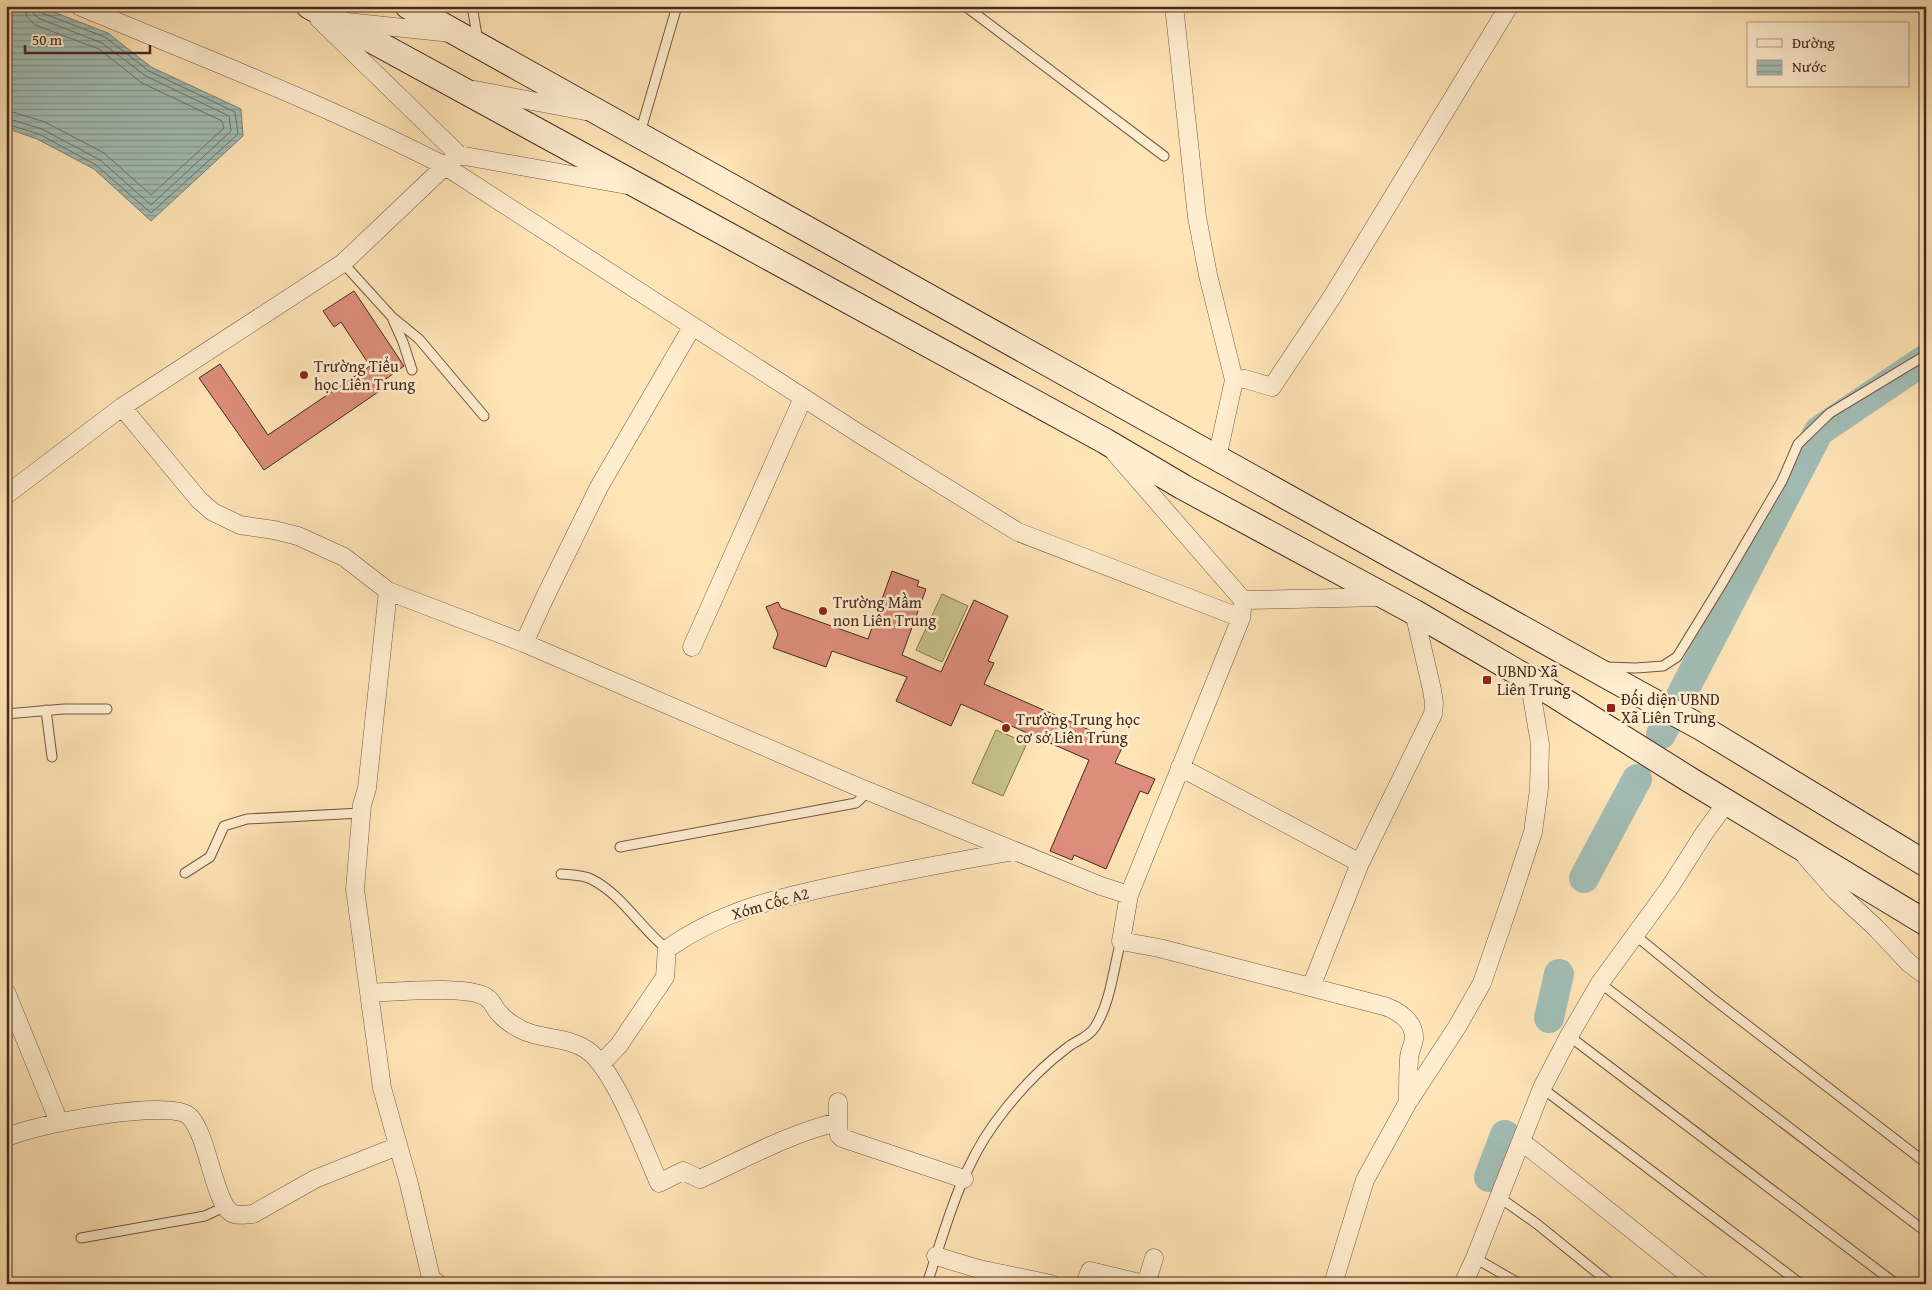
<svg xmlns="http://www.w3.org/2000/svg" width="1932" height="1290" viewBox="0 0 1932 1290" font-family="'Gentium Book Plus',serif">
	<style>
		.pitch { fill: #c6c289; stroke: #847654 }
		.water { fill: url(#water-rules); stroke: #7c8279 }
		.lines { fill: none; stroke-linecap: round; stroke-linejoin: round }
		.shore { stroke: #72736a; stroke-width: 1 }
		.river { stroke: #a2bdb5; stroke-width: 30 }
		.building { fill: #dd8d7c; stroke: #432920 }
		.lane-casing { stroke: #725845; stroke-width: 11 }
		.street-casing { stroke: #725845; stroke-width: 19 }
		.secondary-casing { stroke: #432920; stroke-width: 27 }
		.lane { stroke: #ffedcf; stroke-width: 9 }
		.street { stroke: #ffedcf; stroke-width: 18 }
		.secondary { stroke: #ffedcf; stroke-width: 25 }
		.poi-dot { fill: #8f2418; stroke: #ffedcf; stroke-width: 2 }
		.labels { text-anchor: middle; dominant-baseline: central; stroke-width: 5; stroke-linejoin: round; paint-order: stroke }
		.poi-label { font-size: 16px; fill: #432920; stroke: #ffedcf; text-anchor: start }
		.street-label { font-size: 16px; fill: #432920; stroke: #ffedcf }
	</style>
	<defs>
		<pattern id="water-rules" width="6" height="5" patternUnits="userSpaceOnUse" patternTransform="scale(1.25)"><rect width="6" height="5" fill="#a2bdb5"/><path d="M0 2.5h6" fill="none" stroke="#869a93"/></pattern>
	</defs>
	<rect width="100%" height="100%" fill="#ffe4b5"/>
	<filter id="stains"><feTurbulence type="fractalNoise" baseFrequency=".004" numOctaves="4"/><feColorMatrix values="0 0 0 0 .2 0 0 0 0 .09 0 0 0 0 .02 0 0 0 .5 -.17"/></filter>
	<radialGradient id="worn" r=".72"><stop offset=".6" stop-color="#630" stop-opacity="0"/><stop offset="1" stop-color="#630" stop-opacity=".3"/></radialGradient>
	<!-- pitch -->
	<path class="pitch" d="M942 594 968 606 942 662 916 650Z
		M996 730 1027 743 1003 796 972 783Z"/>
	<!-- water -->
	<path class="water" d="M6 6H38L108 33 151 67 241 109 243 136 151 221 94 169 37 139 6 128Z"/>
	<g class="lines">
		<!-- shore -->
		<path class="shore" d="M6 110 45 122 104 153 151 195 224 128 222 121 142 83 99 49 35 25 27 17 25 6
			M6 118 42 129 100 160 151 205 231 131 229 116 146 76 102 43 38 18 33 13 32 6
			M6 124 39 134 96 165 151 213 238 134 235 112 149 71 105 37 42 13 39 10 38 6"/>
		<!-- river -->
		<path class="river" d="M1661 734 1819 431 1926 359
			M1584 878 1637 779
			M1549 1018 1559 974
			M1489 1177 1505 1135"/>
	</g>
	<!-- building -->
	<path class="building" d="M354 291 404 366 383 381 387 386 264 470 199 378 220 364 268 435 370 366 341 322 334 327 323 311Z
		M892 571 919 581 917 586 926 589 902 655 941 672 974 600 1008 616 988 661 994 663 984 684 1101 735 1103 731 1125 741 1115 763 1155 779 1148 794 1140 791 1106 869 1074 855 1072 860 1050 851 1089 760 961 704 951 726 896 701 907 677 832 651 826 667 773 648 778 634 766 607 778 602 781 608 868 639Z"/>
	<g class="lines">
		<!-- lane casing -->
		<g class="lane-casing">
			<path id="lane" d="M472 6 478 41
				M965 6 1164 156
				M640 133 677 6
				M343 263 392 317 419 339 484 416
				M393 320 403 342 412 370
				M1607 667 1636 668 1663 666 1677 657 1720 587 1782 481 1798 444 1830 413 1926 355
				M46 710 52 757
				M6 714 64 709H107
				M620 847 856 803 868 792
				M185 873 210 857 224 826 247 819 361 813
				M561 874C570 875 583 875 591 879 623 895 640 928 667 949
				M1635 935 1712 998 1926 1163
				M1600 983 1926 1232
				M1569 1036 1896 1284
				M1542 1088 1801 1284
				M1499 1197 1537 1224 1611 1284
				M81 1238 205 1216 224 1207
				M1475 1258 1520 1284
				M927 1284C945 1229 960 1171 994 1124 1015 1095 1040 1068 1068 1047 1077 1040 1089 1037 1095 1027 1111 1002 1113 969 1121 941"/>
		</g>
		<!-- street casing -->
		<g class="street-casing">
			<path id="street" d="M1174 6 1197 217 1208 275 1234 380 1217 458
				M319 19 459 155 445 166 858 433 1018 532 1241 618
				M347 22 451 33
				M475 90 585 111
				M459 155 627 185
				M1234 380 1245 379 1272 387 1332 297 1509 6
				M122 407 199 500 213 512 240 525 274 530 298 536 344 557 388 591 524 643 858 787 1101 886 1129 895 1241 618 1243 600
				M1115 453 1243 600 1384 597
				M6 495 122 407 343 263 445 166C327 105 201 57 79 6
				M388 591 367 788 362 805 355 889 382 1088 409 1184 431 1278 438 1284
				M524 643 546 595 599 487 692 327
				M692 647 803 398
				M1180 767 1360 863
				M1806 857 1836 891 1876 928 1909 963 1926 976
				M1129 895 1121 941 1159 948 1384 1006C1399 1011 1415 1022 1414 1039 1413 1046 1409 1052 1409 1059 1408 1073 1408 1088 1408 1102
				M1311 987 1360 863 1433 714 1434 703 1432 690 1414 612
				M6 992 59 1122
				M369 993C395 992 466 985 486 997 494 1002 494 1009 500 1014 506 1021 514 1026 522 1030 542 1040 567 1036 587 1050 614 1068 645 1151 659 1183L683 1171 700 1179C744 1159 790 1133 838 1122L839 1135 842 1138 964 1179
				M601 1064 619 1045 665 977 667 949C727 907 787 896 857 881 909 870 962 860 1015 851
				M838 1122V1102
				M6 1138C30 1125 169 1098 189 1116 209 1135 214 1208 234 1214 240 1216 247 1214 253 1214L315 1179 398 1146
				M1521 1141 1700 1284
				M936 1256 979 1269 1051 1284
				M1085 1284 1090 1271 1144 1284
				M1146 1284 1154 1258
				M1333 1284 1365 1180 1408 1102 1457 1027 1482 983 1513 893 1533 832 1539 789 1540 744 1529 679
				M1463 1284 1475 1258 1542 1088 1569 1036 1600 983 1670 887 1705 832 1727 802"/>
		</g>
		<!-- secondary casing -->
		<g class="secondary-casing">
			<path id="secondary" d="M309 6 1105 441 1183 487 1414 612 1529 679 1690 780 1926 923
				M408 6 1636 692 1702 728 1926 864"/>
		</g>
		<!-- lane -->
		<use href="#lane" class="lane"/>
		<!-- street -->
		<use href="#street" class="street"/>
		<!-- secondary -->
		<use href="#secondary" class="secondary"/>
	</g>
	<!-- markers -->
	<g class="poi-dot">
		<circle cx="304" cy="375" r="5"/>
		<circle cx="823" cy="611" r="5"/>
		<rect x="1482" y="675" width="10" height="10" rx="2.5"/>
		<rect x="1606" y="703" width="10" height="10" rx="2.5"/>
		<circle cx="1006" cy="728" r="5"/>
	</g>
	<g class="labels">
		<!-- poi labels -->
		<g class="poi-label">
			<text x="314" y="366">Trường Tiểu<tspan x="314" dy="18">học Liên Trung</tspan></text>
			<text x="833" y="602">Trường Mầm<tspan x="833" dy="18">non Liên Trung</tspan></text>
			<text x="1497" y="671">UBND Xã<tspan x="1497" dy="18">Liên Trung</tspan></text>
			<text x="1621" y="699">Đối diện UBND<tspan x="1621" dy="18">Xã Liên Trung</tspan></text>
			<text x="1016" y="719">Trường Trung học<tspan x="1016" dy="18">cơ sở Liên Trung</tspan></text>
		</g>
		<!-- street labels -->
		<g class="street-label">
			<text transform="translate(770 903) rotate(-16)">Xóm Cốc A2</text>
		</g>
	</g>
	<!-- margin -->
	<rect width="1932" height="1290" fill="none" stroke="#ffe4b5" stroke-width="25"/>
	<rect x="8" y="8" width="1917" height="1275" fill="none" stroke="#432920" stroke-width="2.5"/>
	<rect x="12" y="12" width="1907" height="1265" fill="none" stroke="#432920"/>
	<!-- legend -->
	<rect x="1747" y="22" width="162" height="65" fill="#ffedcf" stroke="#b49f89"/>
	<rect x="1757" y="39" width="25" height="8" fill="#ffedcf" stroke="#b49f89"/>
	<text x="1792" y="48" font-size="15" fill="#432920">Đường</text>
	<rect x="1757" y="60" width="25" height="15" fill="url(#water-rules)" stroke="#b49f89"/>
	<text x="1792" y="72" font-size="15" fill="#432920">Nước</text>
	<!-- scale -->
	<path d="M25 45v8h125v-8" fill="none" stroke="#432920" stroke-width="2.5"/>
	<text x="32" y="45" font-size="15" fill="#432920" stroke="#ffedcf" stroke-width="4" paint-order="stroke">50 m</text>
	<rect width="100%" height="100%" filter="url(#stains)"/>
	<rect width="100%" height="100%" fill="url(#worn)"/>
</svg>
